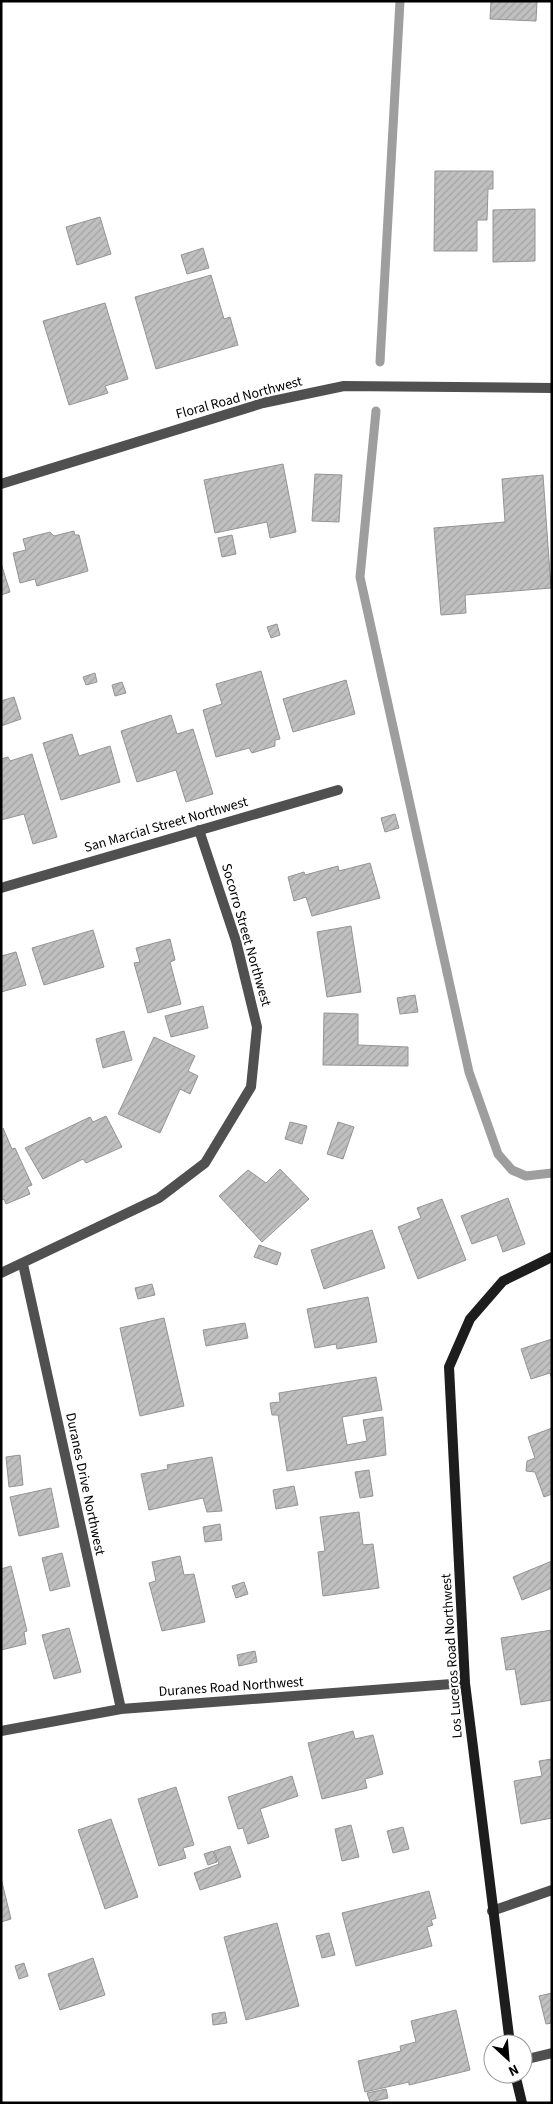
<svg xmlns="http://www.w3.org/2000/svg" width="553" height="2104" viewBox="0 0 553 2104" font-family="'Source Sans 3',sans-serif">
	<style>
		.lines { fill: none; stroke-linecap: round; stroke-linejoin: round }
		.stream { stroke: #9e9e9e; stroke-width: 9 }
		.building { fill: url(#building-hatch); stroke: #949494 }
		.street { stroke: #505050; stroke-width: 10 }
		.secondary { stroke: #1d1d1d; stroke-width: 10 }
		.labels { text-anchor: middle; dominant-baseline: central; stroke-width: 4.5; stroke-linejoin: round; paint-order: stroke }
		.street-label { font-size: 14px; fill: #000; stroke: #fff }
	</style>
	<defs>
		<pattern id="building-hatch" width="6" height="6" patternUnits="userSpaceOnUse" patternTransform="scale(1.25)"><rect width="6" height="6" fill="#c0c0c0"/><path d="M-1 1l2-2M0 6l6-6M5 7l2-2" fill="none" stroke="#a3a3a3"/></pattern>
	</defs>
	<rect width="100%" height="100%" fill="#fff"/>
	<g class="lines">
		<!-- stream -->
		<path class="stream" d="M380 362 400 1
			M376 411 360 577 469 1072 498 1154 512 1170 526 1176 552 1173"/>
	</g>
	<!-- building -->
	<path class="building" d="M491 1H537L536 21 490 19Z
		M435 171H493V189H488L487 220H477V251H434Z
		M535 209V261L493 262V210Z
		M100 217 111 254 77 265 66 227Z
		M203 248 209 268 187 274 181 255Z
		M211 275 224 319 230 317 238 345 156 369 135 297Z
		M105 303 128 379 105 386 108 393 69 405 43 321Z
		M283 464 296 532 270 538 267 522 215 533 204 480Z
		M315 474 342 475 339 522 312 521Z
		M543 475 551 588 465 595 466 613 441 615 434 528 505 522 502 479Z
		M74 531 75 535H79L88 571 37 586 35 579 20 583 13 553 26 550 23 539 50 532 54 536Z
		M232 535 236 554 222 557 218 538Z
		M1 563 10 592 1 595Z
		M277 624 280 635 271 638 267 627Z
		M261 671 280 739 275 740V746L252 753 249 748 216 757 203 710 222 704 216 684Z
		M95 673 97 682 86 685 83 677Z
		M346 680 355 714 293 732 283 699Z
		M122 682 126 693 115 696 112 685Z
		M14 697 21 719 1 726V701Z
		M171 715 177 734 193 729 213 794 186 802 176 770 137 782 121 731Z
		M72 734 79 756 110 746 120 782 61 800 43 743Z
		M32 754 57 837 33 844 24 814 1 820V759L8 757 10 761Z
		M395 814 399 828 385 832 381 818Z
		M370 863 380 898 312 916 306 897 294 901 288 877 304 872 305 875 338 866 339 871Z
		M351 926 361 992 327 997 317 932Z
		M93 930 104 967 44 985 32 948Z
		M170 939 175 960 170 962 181 1004 148 1013 134 963 140 962 136 948Z
		M16 952 26 985 1 992V956Z
		M415 995 418 1012 400 1014 397 998Z
		M203 1006 208 1028 171 1037 165 1016Z
		M324 1013 358 1014V1045L408 1047V1066L323 1065Z
		M124 1031 132 1060 103 1068 96 1039Z
		M154 1037 195 1056 188 1071 198 1076 190 1094 180 1089 160 1133 118 1114Z
		M106 1116 122 1147 86 1163 83 1159 43 1179 25 1148 90 1117 93 1122Z
		M290 1122 307 1126 302 1144 285 1139Z
		M338 1122 354 1127 343 1159 327 1154Z
		M3 1128 12 1149 15 1148 32 1185 27 1187 30 1194 6 1204 4 1199 1 1200Z
		M280 1169 309 1199 262 1242 219 1196 248 1170 266 1183Z
		M508 1198 525 1244 503 1252 497 1235 472 1244 461 1216Z
		M442 1199 466 1260 418 1279 398 1227 421 1218 417 1208Z
		M372 1230 385 1268 324 1289 311 1250Z
		M259 1245 281 1253 277 1265 254 1257Z
		M152 1284 155 1295 138 1299 135 1288Z
		M368 1297 377 1342 337 1349 336 1344 315 1348 307 1309Z
		M164 1318 184 1406 140 1416 120 1328Z
		M245 1323 248 1338 206 1346 203 1330Z
		M552 1339V1380L550 1373 531 1379 521 1349Z
		M376 1377 382 1410 342 1417 347 1445 367 1441 363 1420 383 1417 386 1455 287 1471 278 1415H272L270 1403 280 1402 279 1393Z
		M552 1428V1494L544 1497 535 1472 526 1471 527 1461 535 1458 528 1437Z
		M20 1455 23 1485 9 1487 6 1457Z
		M212 1457 222 1511 207 1512 203 1498 149 1510 141 1474 168 1469 167 1465Z
		M369 1470 373 1496 360 1498 355 1472Z
		M294 1486 298 1505 276 1509 273 1490Z
		M51 1488 59 1527 19 1536 10 1497Z
		M359 1512 363 1545 373 1544 379 1588 323 1596 318 1552 325 1551 320 1517Z
		M220 1524 222 1540 205 1542 203 1527Z
		M62 1553 70 1586 50 1591 42 1558Z
		M180 1556 184 1575 194 1574 205 1622 162 1631 149 1583 156 1581 152 1562Z
		M552 1561V1588L522 1600 513 1577Z
		M11 1566 27 1631 24 1632 26 1644 1 1650V1569Z
		M244 1582 248 1594 236 1598 232 1586Z
		M69 1628 81 1672 54 1679 42 1635Z
		M552 1630V1700L521 1705 515 1669 506 1670 501 1638Z
		M255 1651 257 1662 239 1666 237 1655Z
		M353 1731 355 1739 373 1735 383 1774 365 1779 367 1788 322 1799 308 1743Z
		M552 1759V1818L521 1824 514 1781 542 1776 539 1761Z
		M292 1776 298 1796 260 1809 269 1837 248 1844 243 1828 238 1829 228 1797Z
		M176 1787 194 1845 183 1848 186 1858 159 1866 138 1799Z
		M111 1819 138 1897 105 1909 78 1830Z
		M351 1825 359 1857 342 1861 335 1829Z
		M403 1827 409 1849 393 1853 387 1831Z
		M230 1846 241 1877 200 1890 194 1873 219 1864 214 1851Z
		M213 1851 217 1862 208 1865 204 1854Z
		M1 1878 11 1919 1 1922Z
		M429 1891 436 1918 431 1920 433 1925 427 1927 432 1946 356 1966 342 1913Z
		M277 1923 299 2006 246 2020 224 1937Z
		M329 1933 335 1955 322 1958 316 1936Z
		M93 1958 105 1995 60 2010 48 1974Z
		M24 1963 28 1976 19 1979 15 1966Z
		M552 1993V2023L546 2024 539 1996Z
		M456 2010 470 2070 409 2085V2082L365 2092 358 2061 401 2051 400 2046 416 2042 411 2021Z
		M225 2012 227 2023 213 2025 212 2014Z
		M386 2089 388 2098 370 2102 367 2093Z"/>
	<g class="lines">
		<!-- street -->
		<path class="street" d="M1 484 263 403 344 386 552 388
			M1 888 338 790
			M23 1264 121 1709
			M1 1273 159 1198 205 1163 251 1087 257 1027 236 941 199 830
			M1 1731 121 1709 465 1683
			M492 1911 552 1890
			M523 2060 552 2053"/>
		<!-- secondary -->
		<path class="secondary" d="M510 2044 465 1683 449 1367 470 1319 503 1281 552 1257
			M515 2074 522 2103"/>
	</g>
	<g class="labels">
		<!-- street labels -->
		<g class="street-label">
			<text transform="translate(239 398) rotate(-15)">Floral Road Northwest</text>
			<text transform="translate(166 825) rotate(-16)">San Marcial Street Northwest</text>
			<text transform="translate(246 935) rotate(74)">Socorro Street Northwest</text>
			<text transform="translate(85 1484) rotate(78)">Duranes Drive Northwest</text>
			<text transform="translate(452 1656) rotate(-94)">Los Luceros Road Northwest</text>
			<text transform="translate(231 1687) rotate(-4)">Duranes Road Northwest</text>
		</g>
	</g>
	<!-- border -->
	<rect width="553" height="2104" fill="none" stroke="#000000" stroke-width="5"/>
	<!-- north arrow -->
	<g transform="translate(508 2059) rotate(154)"><circle r="24" fill="#ffffff" stroke="#999999"/>
	<path d="M0-4L9 19L0 12L-9 19Z" fill="#000000"/>
	<text y="-8" font-size="14" font-weight="bold" text-anchor="middle" fill="#000000">N</text>
	</g>
</svg>
